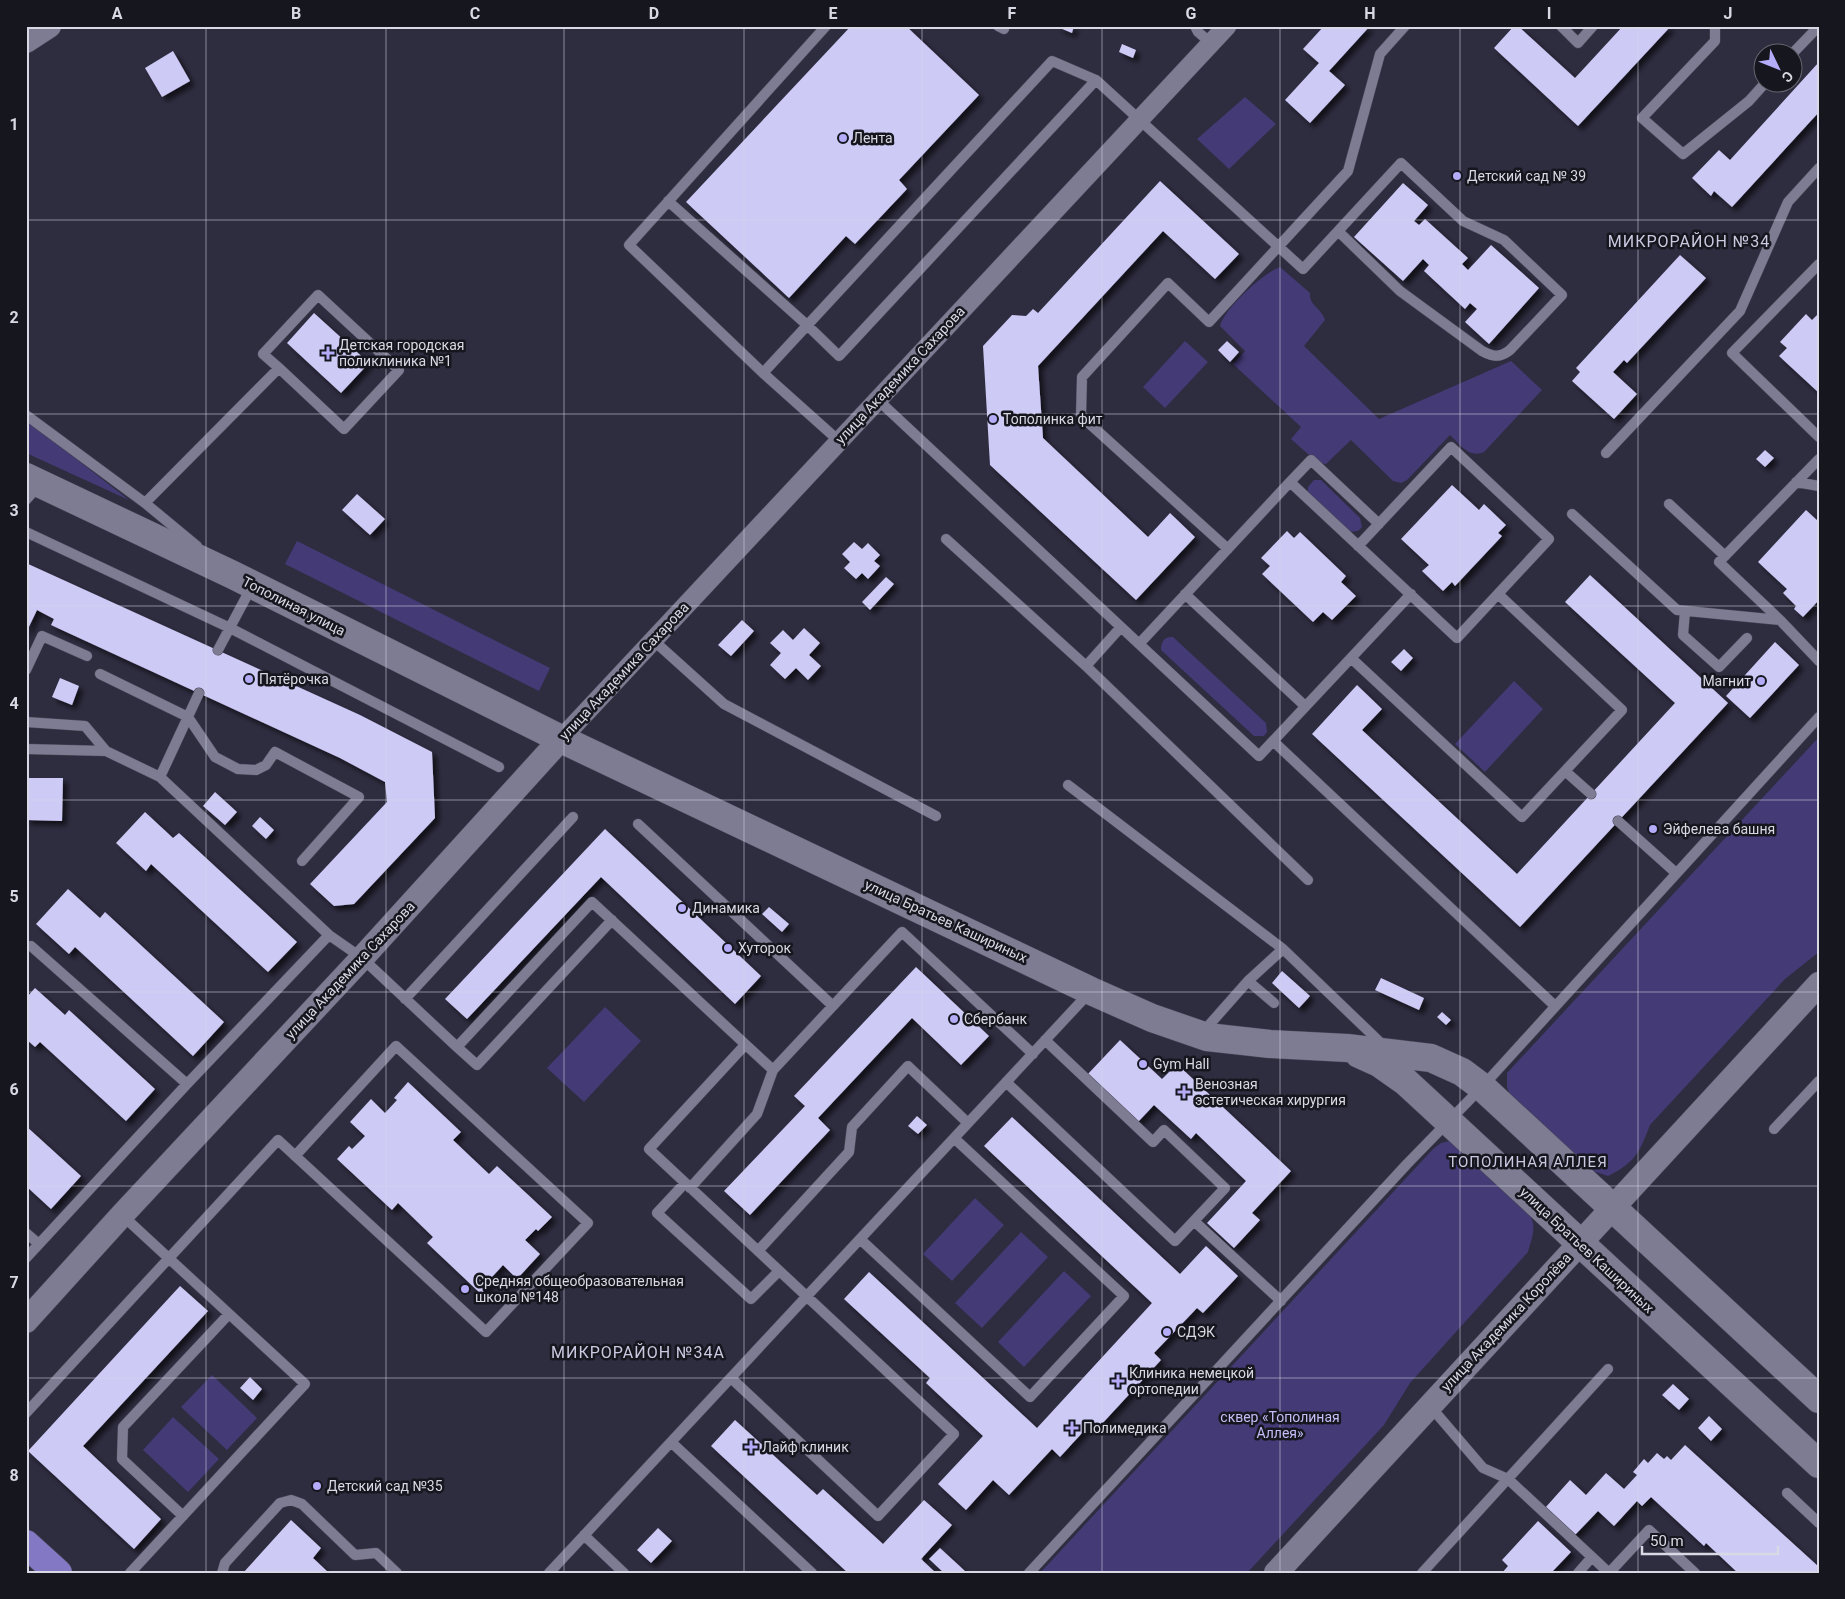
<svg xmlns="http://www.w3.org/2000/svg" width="1845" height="1599" viewBox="0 0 1845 1599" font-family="Roboto,sans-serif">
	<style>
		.green { fill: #443a76 }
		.building { fill: #cdcaf6; filter: url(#shadow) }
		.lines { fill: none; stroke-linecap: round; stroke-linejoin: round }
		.service-casing { stroke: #494757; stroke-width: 11 }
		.minor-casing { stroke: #494757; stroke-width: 20 }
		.tertiary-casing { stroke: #494757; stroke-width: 25 }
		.secondary-casing { stroke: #494757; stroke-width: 29 }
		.primary-casing { stroke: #494757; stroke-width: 29 }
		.service { stroke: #7d7c92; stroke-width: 10 }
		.minor { stroke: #7d7c92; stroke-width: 19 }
		.tertiary { stroke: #7d7c92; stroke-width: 24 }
		.secondary { stroke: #7d7c92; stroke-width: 28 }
		.primary { stroke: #8378c4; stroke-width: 28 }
		.grid { fill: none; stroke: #d9d9e5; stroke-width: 1; stroke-opacity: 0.55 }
		.poi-dot { fill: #b4acf9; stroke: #16161e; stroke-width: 2 }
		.labels { text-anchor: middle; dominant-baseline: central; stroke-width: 5; stroke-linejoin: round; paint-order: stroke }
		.poi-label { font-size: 14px; fill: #d9d9e5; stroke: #16161e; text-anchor: start }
		.street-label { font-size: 14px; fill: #d9d9e5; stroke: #16161e }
		.park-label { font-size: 14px; fill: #c3bef7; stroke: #16161e }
		.neighbourhood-label { font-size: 15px; letter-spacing: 1px; fill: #cac9e1; stroke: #16161e }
		.quarter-label { font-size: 16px; letter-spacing: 1px; fill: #cac9e1; stroke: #16161e }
		.neatline { fill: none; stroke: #d9d9e5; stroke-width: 2 }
		.grid-label { font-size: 16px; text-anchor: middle; font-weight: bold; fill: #d9d9e5 }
	</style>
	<defs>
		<filter id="shadow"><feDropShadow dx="4.5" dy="4.5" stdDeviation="2.5" flood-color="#0009"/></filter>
	</defs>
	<rect width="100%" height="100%" fill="#2e2c3f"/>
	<!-- green -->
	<path class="green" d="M1245 97 1276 124 1229 169 1197 139Z
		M1280 267 1310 293C1309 306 1322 308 1325 320L1304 346 1379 419 1511 361 1542 390 1484 452C1469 459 1460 444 1450 435L1407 480 1401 483 1393 481 1351 440 1326 464 1318 463 1291 439 1301 427 1233 364 1245 351 1220 326C1224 309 1263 273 1280 267Z
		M1185 341 1208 362 1165 408 1143 387Z
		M26 420 129 500 26 453Z
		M1314 480H1321L1360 518 1362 527 1358 531 1348 532 1308 493V487Z
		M297 541 550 668 539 691 285 564Z
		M1173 637 1266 723 1267 732 1264 736H1254L1161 650C1161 642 1164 636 1173 637Z
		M1514 681 1543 709 1485 772 1455 744Z
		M1819 737V952L1785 979 1650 1125C1639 1153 1636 1162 1608 1176L1587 1169 1511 1098 1507 1087V1073Z
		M605 1007 641 1041 584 1102 547 1068Z
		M1450 1141 1526 1209C1538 1225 1533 1234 1528 1252L1410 1383 1384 1425 1247 1573H1040L1433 1149 1441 1143Z
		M975 1198 1004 1225 952 1281 923 1254Z
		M1021 1232 1048 1257 982 1328 955 1303Z
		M1064 1271 1091 1296 1024 1367 998 1342Z
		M212 1375 257 1418 227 1450 181 1407Z
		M173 1417 219 1459 188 1492 143 1450Z"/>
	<!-- building -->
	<path class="building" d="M851 26H906L979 95 899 180 907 189 855 244 846 236 789 298 686 202Z
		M1055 26H1074L1072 33Z
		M1324 26H1370L1329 71 1345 85 1310 123 1285 100 1319 63 1303 49Z
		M1514 26H1518L1575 78 1623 26H1671L1578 126 1494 48Z
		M1122 44 1136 50 1133 58 1119 52Z
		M173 51 190 81 162 97 145 68Z
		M1819 62V112L1732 207 1714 191 1711 196 1692 178 1719 150 1730 160Z
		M1160 181 1239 254 1215 279 1163 231 1038 366 1043 438 1148 537 1170 513 1195 537 1136 600 990 465 983 346 1012 315 1026 316 1033 309 1038 313Z
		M1403 183 1428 205 1414 221 1419 225 1425 219 1468 258 1462 264 1468 270 1491 245 1539 288 1489 344 1465 322 1477 309 1470 303 1465 309 1424 271 1429 265 1423 259 1403 281 1354 237Z
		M1680 255 1706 278 1627 363 1624 360 1613 372 1637 394 1614 419 1572 381 1580 372 1576 368Z
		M314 313 369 363 341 393 287 343Z
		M1806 314 1812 320 1818 314 1819 315V393L1779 356 1787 348 1780 342Z
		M1227 341 1239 352 1230 362 1218 350Z
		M1765 450 1774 458 1765 467 1756 459Z
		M1452 485 1479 510 1484 504 1506 525 1498 533 1502 536 1455 586 1452 582 1443 591 1422 571 1429 565 1401 539Z
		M357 494 385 519 370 535 342 510Z
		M1806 510 1819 522V600L1803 617 1794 609 1796 606 1783 593 1787 589 1758 562Z
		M1287 531 1294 538 1300 532 1346 576 1341 582 1356 596 1332 620 1323 612 1313 622 1262 574 1270 566 1261 558Z
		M854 542 862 549 868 543 880 555 874 561 880 566 868 579 862 573 856 579 844 568 850 562 842 554Z
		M26 563 360 715 432 752 435 818 354 904 334 906 310 884 387 802 385 782 340 758 51 625 54 619 37 610 26 633Z
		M1590 575 1728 703 1520 927 1312 734 1357 685 1382 709 1362 730 1517 874 1675 703 1565 602Z
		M886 577 894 584 870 610 862 602Z
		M742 620 754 631 731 656 718 645Z
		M804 628 820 643 809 655 821 666 808 680 796 668 785 679 770 665 781 653 770 643 783 630 793 640Z
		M1775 642 1799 665 1750 718 1726 696Z
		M1404 649 1413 658 1401 671 1391 662Z
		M60 678 79 686 72 705 52 697Z
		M26 778H63L62 821 26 820Z
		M215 792 237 812 225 825 203 806Z
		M145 812 173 838 179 833 297 942 268 972 151 864 146 871 116 843Z
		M260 817 274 830 266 839 252 826Z
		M605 829 761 976 735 1004 601 877 467 1019 445 999Z
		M68 889 100 918 105 912 224 1022 193 1056 75 947 69 954 36 924Z
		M769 907 789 924 782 932 762 914Z
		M916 967 989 1036 961 1065 912 1018 818 1118 830 1130 750 1215 724 1191 805 1106 794 1096Z
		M1282 971 1310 996 1299 1008 1272 983Z
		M1381 978 1424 998 1419 1010 1375 990Z
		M35 988 65 1015 69 1010 155 1089 126 1121 40 1042 35 1047 26 1039V998Z
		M1442 1012 1451 1020 1446 1025 1437 1017Z
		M1120 1040 1162 1079 1177 1064 1291 1171 1252 1213 1260 1220 1234 1248 1207 1223 1246 1181 1196 1133 1191 1139 1154 1105 1138 1122 1087 1075Z
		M408 1082 461 1132 453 1140 489 1174 497 1166 552 1217 538 1231 536 1229 525 1240 540 1254 517 1279 503 1265 492 1277 495 1279 481 1294 427 1243 433 1237 398 1203 392 1210 337 1159 349 1146 352 1149 365 1136 350 1122 371 1099 385 1113 397 1100 394 1098Z
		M917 1116 927 1125 918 1134 908 1126Z
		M1012 1117 1180 1274 1206 1246 1238 1276 1203 1313 1197 1308 1154 1353 1161 1360 1099 1427 1093 1421 1060 1457 1052 1449 1009 1495 993 1480 966 1510 938 1484 983 1436 926 1383 930 1378 844 1299 869 1272 1037 1428 1152 1303 984 1146Z
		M26 1126 81 1176 51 1209 26 1186Z
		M180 1286 208 1311 83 1446 161 1519 134 1549 28 1451Z
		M250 1377 262 1389 253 1400 240 1388Z
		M1673 1384 1689 1399 1679 1410 1662 1395Z
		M1709 1416 1722 1429 1711 1441 1698 1428Z
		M735 1420 817 1495 823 1489 883 1544 924 1500 952 1525 921 1559 935 1572 848 1573 711 1446Z
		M1685 1445 1819 1567V1573H1738L1706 1543 1704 1546 1651 1497 1642 1506 1637 1501 1614 1526 1598 1511 1575 1535 1545 1508 1570 1480 1586 1495 1606 1473 1624 1489 1637 1475 1633 1472 1644 1459 1648 1463 1657 1453 1664 1459 1667 1456 1671 1460Z
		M291 1520 321 1548 313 1558 329 1573H243Z
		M1538 1521 1571 1552 1551 1573H1502L1508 1566 1502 1560Z
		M658 1528 672 1541 651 1563 637 1550Z
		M940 1548 965 1571 963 1573H944L929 1559Z"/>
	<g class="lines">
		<!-- service casing -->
		<g class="service-casing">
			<path id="service" d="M998 26 1004 29
				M1195 26 1198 32 1211 43
				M1561 26 1578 43 1593 26
				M1715 26V41L1642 118 1683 154 1749 101 1766 82
				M1792 54 1819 26
				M668 201 807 325 839 356 1096 80
				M1819 264 1732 353 1819 437
				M763 373 629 245 826 26
				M878 400 1259 756 1273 741 1555 1006
				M26 415 145 503 197 546
				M839 441 763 373 1052 61 1096 80 1303 269 1401 163 1463 221 1504 240 1562 295 1510 350C1500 358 1493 357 1482 351L1400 291 1338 231
				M1606 453 1740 311 1788 202 1819 168
				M1290 482 1311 460 1379 524
				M1796 482 1819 486
				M26 500 40 484
				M145 503 279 368 344 429 399 370 318 295 263 354 279 368
				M1669 504 1725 556
				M1572 514 1677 610 1780 620 1819 661
				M26 532 230 628 499 767
				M946 539 1086 666 1308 880
				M1228 549 1081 416 1082 377 1168 283 1209 322 1348 171 1380 54 1405 26
				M1185 594 1305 706
				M1685 611 1683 635 1719 667 1747 638
				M1780 620 1719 562 1819 459
				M653 640 724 704 936 816
				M1139 644 1290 482 1457 638 1549 539 1451 447 1358 546
				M218 650 252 586
				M1351 658 1522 817 1622 710 1498 594
				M1086 666 1121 627
				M26 670 42 636 87 656
				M100 674 188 717 215 757 238 769 256 770 266 765 275 752 359 797 302 861
				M26 722 85 726 106 751
				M1273 741 1411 594
				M26 749 106 751 160 777 329 935 187 1084 39 1244
				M1565 771 1591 794
				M160 777 199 693
				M1068 785 1283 949 1385 1047
				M1618 821 1676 873
				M638 824 833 1006
				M329 935 362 958 457 1047 592 902 773 1070
				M31 946 187 1084
				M1248 981 1274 1003
				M405 999 573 817
				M1202 1033 1248 981 1283 949
				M457 1047 477 1065 612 920
				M1006 1082 1175 1241 1225 1188 1164 1130 1153 1142 1045 1040
				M1774 1129 1819 1081
				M685 1183 657 1213 751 1299 779 1271
				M690 1188 757 1114 773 1070 902 932 1033 1054
				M122 1215 305 1384 130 1573
				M1194 1221 1281 1301
				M26 1233 39 1244 26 1258
				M860 1239 1030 1397 1124 1296 954 1138
				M758 1251 849 1152 852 1127 908 1066 968 1123
				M731 1378 878 1516 954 1434 649 1149 745 1045
				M1430 1406 1483 1468 1508 1479 1592 1557
				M26 1413 278 1140 486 1332 588 1223 396 1046 295 1156
				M671 1442 812 1573
				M1787 1493 1819 1523
				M183 1516 122 1459 123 1427 229 1314
				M584 1535 624 1573
				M222 1573 225 1563 280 1503 291 1500 302 1504 355 1555 376 1553 397 1573
				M549 1573 1090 992
				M1029 1573 1407 1164 1482 1087 1819 717
				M1422 1573 1608 1369
				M1578 1573 1592 1557 1609 1573 1649 1530 1695 1573"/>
		</g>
		<!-- minor casing -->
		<g class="minor-casing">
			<path id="minor" d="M561 739 1227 26"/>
		</g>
		<!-- tertiary casing -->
		<g class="tertiary-casing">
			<path id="tertiary" d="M26 41 49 26
				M26 1321 122 1215 362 958 561 739
				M1276 1573 1819 984"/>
		</g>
		<!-- secondary casing -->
		<g class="secondary-casing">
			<path id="secondary" d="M26 477 233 575 561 739 1091 991 1152 1018 1207 1037 1270 1044 1347 1048 1431 1058 1462 1072 1482 1087 1819 1399
				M1359 1054 1379 1063 1406 1082 1819 1464"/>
		</g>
		<!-- primary casing -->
		<g class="primary-casing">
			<path id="primary" d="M26 1544 58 1573"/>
		</g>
		<!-- service -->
		<use href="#service" class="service"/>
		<!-- minor -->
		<use href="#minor" class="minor"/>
		<!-- tertiary -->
		<use href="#tertiary" class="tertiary"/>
		<!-- secondary -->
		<use href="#secondary" class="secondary"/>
		<!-- primary -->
		<use href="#primary" class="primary"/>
	</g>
	<!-- grid -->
	<path class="grid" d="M206 26V1573M386 26V1573M564 26V1573M744 26V1573M922 26V1573M1102 26V1573M1280 26V1573M1460 26V1573M1638 26V1573M26 220H1819M26 414H1819M26 606H1819M26 800H1819M26 992H1819M26 1186H1819M26 1378H1819"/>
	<!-- markers -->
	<g class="poi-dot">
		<circle cx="843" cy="138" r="5"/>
		<circle cx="1457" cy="176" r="5"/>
		<path d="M325.5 345.5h5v5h5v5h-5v5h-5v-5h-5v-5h5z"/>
		<circle cx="993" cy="419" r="5"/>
		<circle cx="249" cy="679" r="5"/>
		<circle cx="1761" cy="681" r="5"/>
		<circle cx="1653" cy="829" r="5"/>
		<circle cx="682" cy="908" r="5"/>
		<circle cx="728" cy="948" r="5"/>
		<circle cx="954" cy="1019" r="5"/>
		<circle cx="1143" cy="1064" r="5"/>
		<path d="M1181.5 1084.5h5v5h5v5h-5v5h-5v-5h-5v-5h5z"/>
		<circle cx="465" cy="1289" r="5"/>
		<circle cx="1167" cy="1332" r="5"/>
		<path d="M1115.5 1373.5h5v5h5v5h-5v5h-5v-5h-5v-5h5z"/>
		<path d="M1069.5 1420.5h5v5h5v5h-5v5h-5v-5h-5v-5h5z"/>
		<path d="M748.5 1439.5h5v5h5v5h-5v5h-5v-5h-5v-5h5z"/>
		<circle cx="317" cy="1486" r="5"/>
	</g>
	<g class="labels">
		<!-- poi labels -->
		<g class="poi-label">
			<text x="853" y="138">Лента</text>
			<text x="1467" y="176">Детский сад № 39</text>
			<text x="339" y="345">Детская городская<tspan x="339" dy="16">поликлиника №1</tspan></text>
			<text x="1003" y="419">Тополинка фит</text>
			<text x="259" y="679">Пятёрочка</text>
			<text x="1751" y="681" text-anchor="end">Магнит</text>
			<text x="1663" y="829">Эйфелева башня</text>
			<text x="692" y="908">Динамика</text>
			<text x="738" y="948">Хуторок</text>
			<text x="964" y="1019">Сбербанк</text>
			<text x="1153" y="1064">Gym Hall</text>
			<text x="1195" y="1084">Венозная<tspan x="1195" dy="16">эстетическая хирургия</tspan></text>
			<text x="475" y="1281">Средняя общеобразовательная<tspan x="475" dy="16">школа №148</tspan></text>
			<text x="1177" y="1332">СДЭК</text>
			<text x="1129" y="1373">Клиника немецкой<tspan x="1129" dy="16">ортопедии</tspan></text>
			<text x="1083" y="1428">Полимедика</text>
			<text x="762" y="1447">Лайф клиник</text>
			<text x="327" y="1486">Детский сад №35</text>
		</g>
		<!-- street labels -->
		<g class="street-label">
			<text transform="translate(900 375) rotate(-47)">улица Академика Сахарова</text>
			<text transform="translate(294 606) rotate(27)">Тополиная улица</text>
			<text transform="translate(624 671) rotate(-47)">улица Академика Сахарова</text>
			<text transform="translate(946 921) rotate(25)">улица Братьев Кашириных</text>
			<text transform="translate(350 970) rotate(-47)">улица Академика Сахарова</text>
			<text transform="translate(1587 1250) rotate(43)">улица Братьев Кашириных</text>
			<text transform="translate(1506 1322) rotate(-47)">улица Академика Королёва</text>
		</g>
		<!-- park labels -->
		<g class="park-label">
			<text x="1280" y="1417">сквер «Тополиная<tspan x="1280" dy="16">Аллея»</tspan></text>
		</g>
		<!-- neighbourhood labels -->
		<g class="neighbourhood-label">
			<text x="1528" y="1162">ТОПОЛИНАЯ АЛЛЕЯ</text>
		</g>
		<!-- quarter labels -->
		<g class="quarter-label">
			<text x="1689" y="241">МИКРОРАЙОН №34</text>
			<text x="638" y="1352">МИКРОРАЙОН №34А</text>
		</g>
	</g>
	<!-- border -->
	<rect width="1845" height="1599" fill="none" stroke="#16161e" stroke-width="55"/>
	<!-- north arrow -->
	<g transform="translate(1778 68) rotate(133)"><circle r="24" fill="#16161e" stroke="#64646e"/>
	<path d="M0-4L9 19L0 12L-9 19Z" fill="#b4acf9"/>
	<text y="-8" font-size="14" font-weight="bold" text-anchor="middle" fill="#d9d9e5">С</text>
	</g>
	<!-- scale -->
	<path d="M1642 1546v8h136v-8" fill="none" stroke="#d9d9e5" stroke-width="2.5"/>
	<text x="1650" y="1546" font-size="15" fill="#d9d9e5" stroke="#16161e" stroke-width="4" paint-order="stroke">50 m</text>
	<rect x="28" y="28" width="1790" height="1544" class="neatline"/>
	<g class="grid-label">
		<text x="117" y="19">A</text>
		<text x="296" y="19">B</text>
		<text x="475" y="19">C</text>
		<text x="654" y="19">D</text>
		<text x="833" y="19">E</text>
		<text x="1012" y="19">F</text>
		<text x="1191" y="19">G</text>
		<text x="1370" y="19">H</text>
		<text x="1549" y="19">I</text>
		<text x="1728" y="19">J</text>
		<text x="14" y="130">1</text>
		<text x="14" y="323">2</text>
		<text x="14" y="516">3</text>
		<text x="14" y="709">4</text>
		<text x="14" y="902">5</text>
		<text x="14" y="1095">6</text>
		<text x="14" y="1288">7</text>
		<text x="14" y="1481">8</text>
	</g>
</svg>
